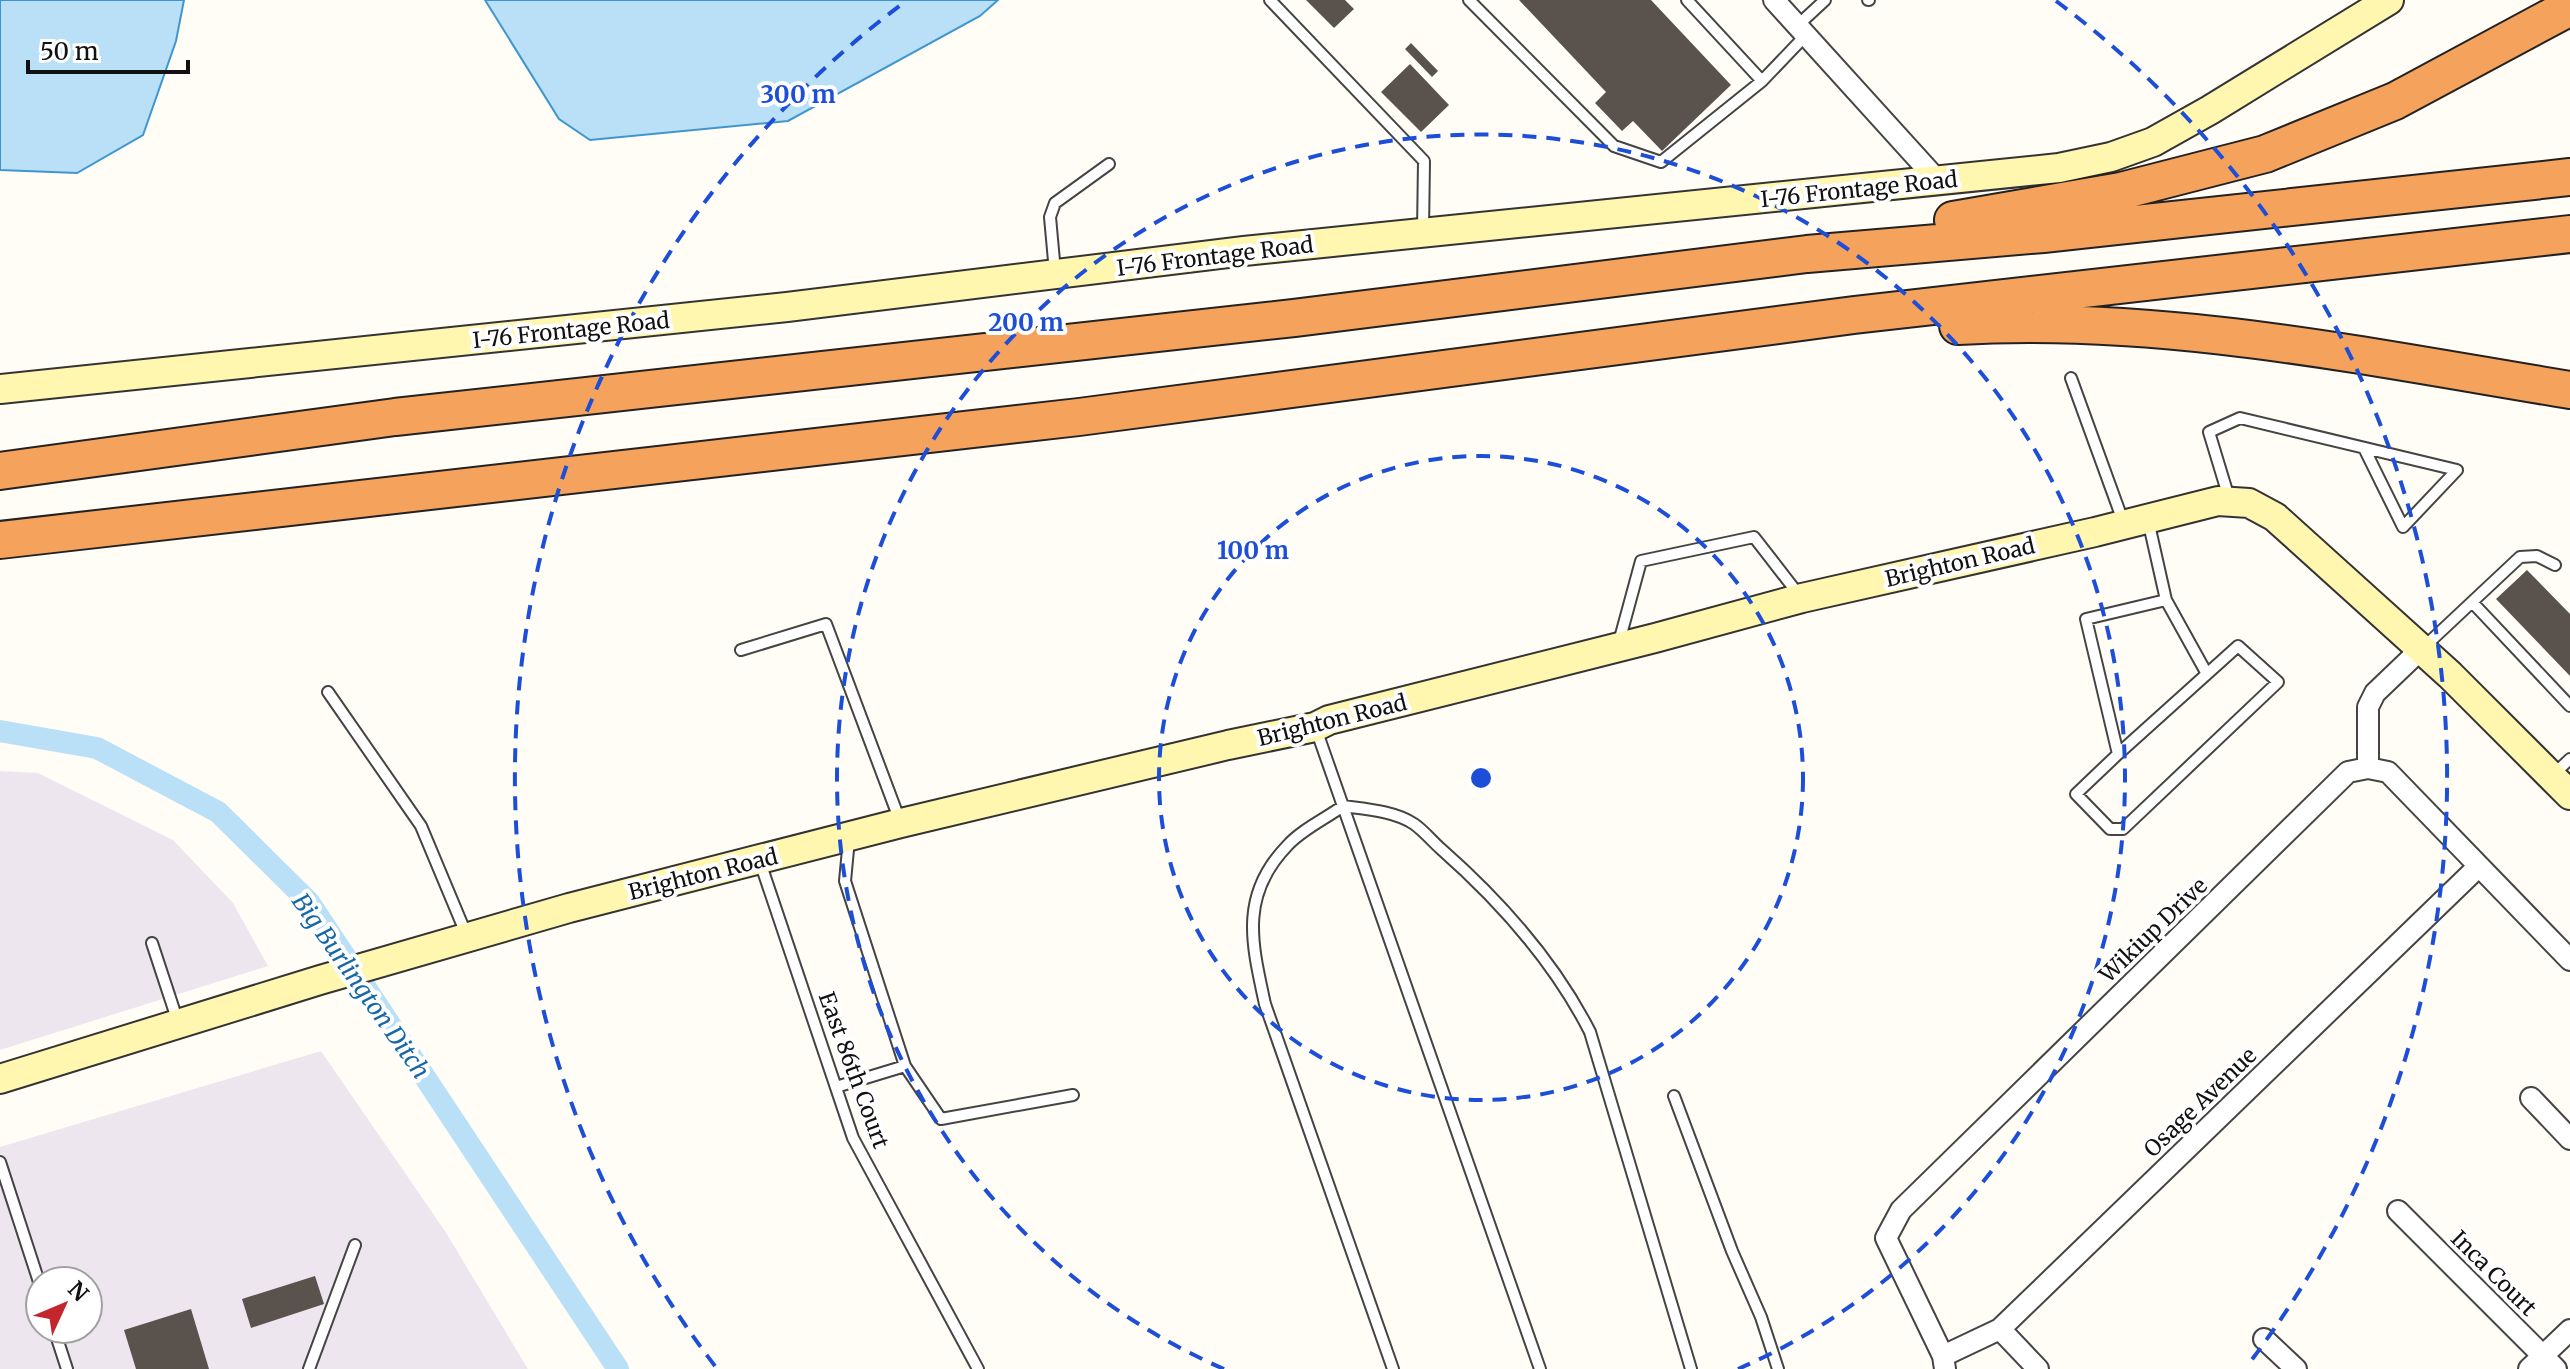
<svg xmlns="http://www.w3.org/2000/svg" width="2570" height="1369" viewBox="0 0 2570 1369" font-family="Merriweather,serif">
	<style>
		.industrial { fill: #eee6ef; fill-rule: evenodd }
		.water { fill: #b9e0f7; stroke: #3f96cf; stroke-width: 2 }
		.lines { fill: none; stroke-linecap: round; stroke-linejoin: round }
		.canal { stroke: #b9e0f7; stroke-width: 22 }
		.building { fill: #5a524d }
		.lane-casing { stroke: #444; stroke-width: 14 }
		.street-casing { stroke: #444; stroke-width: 24 }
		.secondary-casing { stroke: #333; stroke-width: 32 }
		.highway-casing { stroke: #222; stroke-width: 40 }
		.lane { stroke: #fff; stroke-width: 10 }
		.street { stroke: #fff; stroke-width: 20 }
		.secondary { stroke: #fff6b0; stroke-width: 28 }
		.highway { stroke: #f5a25d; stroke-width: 36 }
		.ring { fill: none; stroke: #1d4ed8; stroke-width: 4; stroke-dasharray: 14 10 }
		.labels { text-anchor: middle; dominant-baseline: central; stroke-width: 8; stroke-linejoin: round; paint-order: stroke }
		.street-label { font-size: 22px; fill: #111; stroke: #fff }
		.water-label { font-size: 24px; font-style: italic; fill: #1768a6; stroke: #fff }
		.centre { fill: #1d4ed8; stroke: #fff; stroke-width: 4 }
		.ring-label { font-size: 24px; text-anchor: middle; font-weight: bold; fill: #1d4ed8; stroke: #fff; stroke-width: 8; stroke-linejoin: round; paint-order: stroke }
	</style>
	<rect width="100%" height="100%" fill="#fffdf5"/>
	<!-- industrial -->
	<path class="industrial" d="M0 771 38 773 173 840 233 903 268 966 0 1050Z
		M321 1051 445 1231 528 1369H0V1147ZM40 1281H88V1329H40Z"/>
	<!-- water -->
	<path class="water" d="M0 0H184L176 41 143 135 77 173 0 170Z
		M485 0H998L980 16 788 121 590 140 559 119Z"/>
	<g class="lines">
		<!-- canal -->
		<path class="canal" d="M0 731 97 748 218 812 309 902 618 1369"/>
	</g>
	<!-- building -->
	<path class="building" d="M1306 0H1345L1354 9 1334 28Z
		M1519 0H1651L1731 85 1662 151 1633 121 1622 131 1595 103 1606 92Z
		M1411 43 1438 71 1432 77 1405 49Z
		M1410 64 1449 105 1421 132 1381 92Z
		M2527 570 2570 614V676L2496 599Z
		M315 1276 324 1304 251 1328 242 1299Z
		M191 1309 209 1369H136L124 1330Z"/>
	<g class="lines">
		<!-- lane casing -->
		<g class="lane-casing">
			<path id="lane" d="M1270 0 1424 161 1423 231
				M1469 0 1614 146 1661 162 1762 81
				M1687 0 1762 81 1806 35
				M1868 0H1869
				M1797 26 1825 0
				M1055 272 1050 217 1055 203 1109 164
				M2071 378 2123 521
				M2229 498 2209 432 2240 418 2457 470 2403 527 2364 448
				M2166 600 2207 674
				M2472 602 2570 706
				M1619 642 1641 561 1754 537 1799 595
				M2423 648 2520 557 2537 556 2555 565
				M741 650 826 624 900 821
				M328 692 421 826 467 936
				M1316 729 1540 1369
				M2118 754 2238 646 2278 682 2123 829H2110L2076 794 2118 754 2086 619 2166 600 2148 520
				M2553 775 2570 759
				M760 862 853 1138 978 1369
				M152 943 178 1022
				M905 1066 941 1119 1073 1095
				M836 1087 905 1066 845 881 849 839
				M1674 1096 1732 1251 1761 1317 1778 1369
				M0 1162 40 1285
				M54 1329 67 1369
				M309 1369 355 1245
				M1393 1369 1265 1004C1252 944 1239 896 1287 846 1301 830 1325 819 1343 806 1365 809 1395 811 1414 824 1423 830 1432 841 1441 849 1500 901 1554 961 1590 1032L1691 1369"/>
		</g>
		<!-- street casing -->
		<g class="street-casing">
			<path id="street" d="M1774 0 1939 182
				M2368 768V707L2375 693 2421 649
				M2531 1098 2570 1139
				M2398 1211 2556 1369
				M2000 1329 2038 1369
				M2264 1339 2296 1369
				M1943 1356 2000 1329 2479 866
				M1945 1369 1943 1356 1886 1238 1901 1210 2348 772 2368 768 2388 772 2570 960
				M2529 1369 2570 1330"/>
		</g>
		<!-- secondary casing -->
		<g class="secondary-casing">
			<path id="secondary" d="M0 389 787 307 1244 251 2059 168 2111 157 2153 142 2210 110 2389 0
				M0 1079 320 980 569 908 901 823 1228 745 1315 727 1329 720 1655 638 1802 598 2095 532 2218 501 2249 503 2275 517 2450 675 2570 795"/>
		</g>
		<!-- highway casing -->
		<g class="highway-casing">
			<path id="highway" d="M1953 220 2121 191 2265 154 2395 101 2570 7
				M1958 326C2163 314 2368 357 2570 390
				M0 471 395 417 1294 318 1807 254 2043 234 2570 177
				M0 540 1079 417 1854 315 2570 234"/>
		</g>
		<!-- lane -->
		<use href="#lane" class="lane"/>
		<!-- street -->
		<use href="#street" class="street"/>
		<!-- secondary -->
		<use href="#secondary" class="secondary"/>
		<!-- highway -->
		<use href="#highway" class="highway"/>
	</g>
	<!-- distance rings -->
	<g class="ring">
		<circle cx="1481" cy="778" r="322"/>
		<path d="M1224 1369A644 644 0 1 1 1738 1369"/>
		<path d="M715 1366A966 966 0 0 1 906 1M2056 1A966 966 0 0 1 2247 1366"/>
	</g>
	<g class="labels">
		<!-- street labels -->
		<g class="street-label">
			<text transform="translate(1859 189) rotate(-6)">I-76 Frontage Road</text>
			<text transform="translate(1215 256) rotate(-7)">I-76 Frontage Road</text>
			<text transform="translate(571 330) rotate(-6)">I-76 Frontage Road</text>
			<text transform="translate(1960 562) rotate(-13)">Brighton Road</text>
			<text transform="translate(1332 720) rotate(-14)">Brighton Road</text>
			<text transform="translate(703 874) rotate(-14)">Brighton Road</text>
			<text transform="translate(2153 930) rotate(-44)">Wikiup Drive</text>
			<text transform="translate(854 1070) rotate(70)">East 86th Court</text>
			<text transform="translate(2200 1102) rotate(-44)">Osage Avenue</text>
			<text transform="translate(2494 1273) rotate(45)">Inca Court</text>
		</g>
		<!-- water labels -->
		<g class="water-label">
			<text transform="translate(361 986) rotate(55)">Big Burlington Ditch</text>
		</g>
	</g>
	<circle cx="1481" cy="778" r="12" class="centre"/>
	<g class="ring-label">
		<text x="798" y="103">300 m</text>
		<text x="1026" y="331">200 m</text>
		<text x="1253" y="559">100 m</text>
	</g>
	<!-- north arrow -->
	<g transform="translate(64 1305) rotate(46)"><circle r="38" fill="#ffffff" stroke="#a0a0a0" stroke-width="2"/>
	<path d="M0-6L14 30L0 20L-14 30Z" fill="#c4262e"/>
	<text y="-12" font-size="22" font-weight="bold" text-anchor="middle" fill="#111111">N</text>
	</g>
	<!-- scale -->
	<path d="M28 60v12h160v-12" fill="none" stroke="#111111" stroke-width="4"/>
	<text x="40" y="60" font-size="24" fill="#111111" stroke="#ffffff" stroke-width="6" paint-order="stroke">50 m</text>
</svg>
